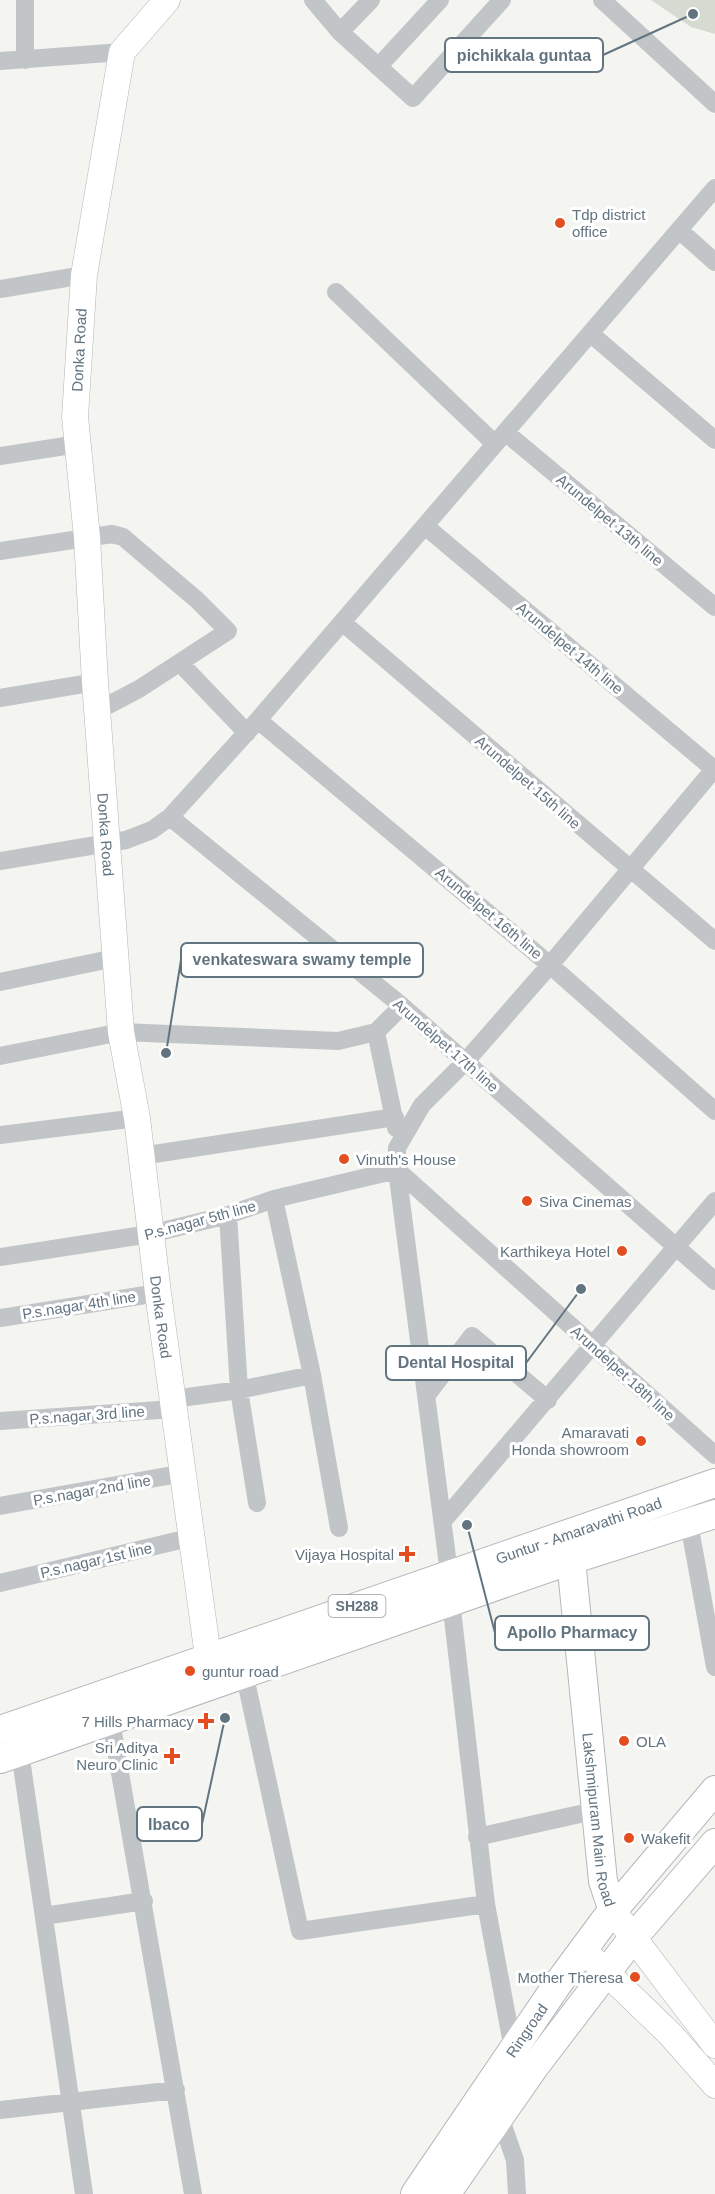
<svg xmlns="http://www.w3.org/2000/svg" width="715" height="2194" viewBox="0 0 715 2194" font-family="Helvetica,sans-serif">
	<style>
		.green { fill: #d5dbd1 }
		.lines { fill: none; stroke-linecap: round; stroke-linejoin: round }
		.secondary-casing { stroke: #b1b7bb; stroke-width: 27 }
		.primary-casing { stroke: #b4b8bc; stroke-width: 30 }
		.street { stroke: #c1c5c8; stroke-width: 18 }
		.secondary { stroke: #fff; stroke-width: 26 }
		.primary { stroke: #fff; stroke-width: 28 }
		.poi-dot { fill: #e34e21; stroke: #fff; stroke-width: 2 }
		.labels { text-anchor: middle; dominant-baseline: central; stroke-width: 6; stroke-linejoin: round; paint-order: stroke }
		.shield { fill: #fff; stroke: #929ea7; stroke-width: 1.5 }
		.shield-label { font-size: 14px; font-weight: bold; fill: #637481 }
		.poi-label { font-size: 15px; fill: #637481; stroke: #fff; text-anchor: start }
		.street-label { font-size: 15px; fill: #637481; stroke: #fff }
		.leader { fill: none; stroke: #637481; stroke-width: 2 }
		.callout-dot { fill: #637481; stroke: #fff; stroke-width: 2 }
		.callout { fill: #fff; stroke: #637481; stroke-width: 2 }
		.callout-label { font-size: 16px; text-anchor: middle; font-weight: bold; fill: #637481 }
	</style>
	<rect width="100%" height="100%" fill="#f4f4f0"/>
	<!-- green -->
	<path class="green" d="M651 0H715V34L691 27Z"/>
	<g class="lines">
		<!-- secondary casing -->
		<g class="secondary-casing">
			<g id="secondary">
				<path id="s1" d="M167 0 122 52 84 275 75 417 87 537 95 682 121 1032 137 1118 158 1293 211 1678"/>
				<path d="M613 1911 715 2045"/>
				<path d="M583 1950 670 2034 715 2085"/>
			</g>
		</g>
		<!-- primary casing -->
		<g class="primary-casing">
			<g id="primary">
				<path id="s2" d="M571 1560 603 1881 613 1911"/>
				<path id="s3" d="M0 1730 715 1483"/>
				<path d="M0 1759 571 1560 715 1514"/>
				<path id="s4" d="M415 2194 557 1985 605 1920 715 1790"/>
				<path d="M446 2194 535 2066 632 1939 715 1843"/>
			</g>
		</g>
		<!-- street -->
		<path class="street" d="M313 0 340 32 413 98 502 0
			M602 0 715 104
			M340 32 371 0
			M25 60V0
			M0 61 122 52
			M378 67 440 0
			M679 230 715 262
			M0 289 84 275
			M336 292 495 444
			M591 334 715 440
			M505 432 715 607
			M0 456 78 444
			M425 526 715 770
			M0 551 112 534 123 537 197 600 228 631 139 689 97 711
			M342 622 715 941
			M180 663 247 733
			M0 698 95 682
			M258 720 550 965 715 1111
			M170 817 402 1006 715 1281
			M0 861 126 840 152 830 170 817 258 720 715 188
			M0 982 115 958
			M0 1056 121 1032 338 1041 376 1032
			M396 1128 376 1032 402 1006
			M0 1135 137 1118
			M141 1156 395 1117
			M274 1199 312 1375 339 1528
			M228 1215 239 1390 257 1503
			M0 1257 150 1234 228 1215 274 1199 397 1170 715 1455
			M0 1318 158 1293
			M426 1396 472 1336 548 1400
			M173 1399 239 1390 312 1375
			M0 1421 174 1409
			M0 1506 184 1473
			M687 1512 715 1667
			M443 1521 715 1201
			M449 1573 397 1170V1148L422 1105 466 1061 550 965 715 768
			M0 1583 193 1537
			M451 1601 486 1904 513 2049
			M244 1672 300 1931 486 1904
			M111 1721 193 2194
			M20 1752 84 2194
			M477 1837 598 1810
			M44 1916 144 1901
			M0 2110 176 2090
			M500 2117 515 2160 517 2194"/>
		<!-- secondary -->
		<use href="#secondary" class="secondary"/>
		<!-- primary -->
		<use href="#primary" class="primary"/>
	</g>
	<!-- markers -->
	<g class="poi-dot">
		<circle cx="560" cy="223" r="6"/>
		<circle cx="344" cy="1159" r="6"/>
		<circle cx="527" cy="1201" r="6"/>
		<circle cx="622" cy="1251" r="6"/>
		<circle cx="641" cy="1441" r="6"/>
		<path d="M404 1545h6v6h6v6h-6v6h-6v-6h-6v-6h6z"/>
		<circle cx="190" cy="1671" r="6"/>
		<path d="M203 1712h6v6h6v6h-6v6h-6v-6h-6v-6h6z"/>
		<circle cx="624" cy="1741" r="6"/>
		<path d="M169 1747h6v6h6v6h-6v6h-6v-6h-6v-6h6z"/>
		<circle cx="629" cy="1838" r="6"/>
		<circle cx="635" cy="1977" r="6"/>
	</g>
	<g class="labels">
		<!-- shield labels -->
		<rect class="shield" x="328.5" y="1595" width="57" height="22" rx="4.5"/>
		<g class="shield-label">
			<text x="357" y="1606">SH288</text>
		</g>
		<!-- poi labels -->
		<g class="poi-label">
			<text x="572" y="214">Tdp district<tspan x="572" dy="17">office</tspan></text>
			<text x="356" y="1159">Vinuth's House</text>
			<text x="539" y="1201">Siva Cinemas</text>
			<text x="610" y="1251" text-anchor="end">Karthikeya Hotel</text>
			<text x="629" y="1432" text-anchor="end">Amaravati<tspan x="629" dy="17">Honda showroom</tspan></text>
			<text x="394" y="1554" text-anchor="end">Vijaya Hospital</text>
			<text x="202" y="1671">guntur road</text>
			<text x="194" y="1721" text-anchor="end">7 Hills Pharmacy</text>
			<text x="636" y="1741">OLA</text>
			<text x="158" y="1747" text-anchor="end">Sri Aditya<tspan x="158" dy="17">Neuro Clinic</tspan></text>
			<text x="641" y="1838">Wakefit</text>
			<text x="623" y="1977" text-anchor="end">Mother Theresa</text>
		</g>
		<!-- street labels -->
		<g class="street-label">
			<text transform="translate(79 350) rotate(-87)">Donka Road</text>
			<text transform="translate(610 520) rotate(40)">Arundelpet 13th line</text>
			<text transform="translate(570 648) rotate(40)">Arundelpet 14th line</text>
			<text transform="translate(528 782) rotate(41)">Arundelpet 15th line</text>
			<text stroke="none"><textPath href="#s1" startOffset="856">Donka Road</textPath></text>
			<text transform="translate(489 913) rotate(40)">Arundelpet 16th line</text>
			<text transform="translate(446 1045) rotate(41)">Arundelpet 17th line</text>
			<text transform="translate(200 1220) rotate(-15)">P.s.nagar 5th line</text>
			<text transform="translate(79 1305) rotate(-9)">P.s.nagar 4th line</text>
			<text stroke="none"><textPath href="#s1" startOffset="1342">Donka Road</textPath></text>
			<text transform="translate(623 1373) rotate(42)">Arundelpet 18th line</text>
			<text transform="translate(87 1415) rotate(-4)">P.s.nagar 3rd line</text>
			<text transform="translate(92 1490) rotate(-10)">P.s.nagar 2nd line</text>
			<text stroke="none"><textPath href="#s3" startOffset="612">Guntur - Amaravathi Road</textPath></text>
			<text transform="translate(96 1560) rotate(-13)">P.s.nagar 1st line</text>
			<text stroke="none"><textPath href="#s2" startOffset="261">Lakshmipuram Main Road</textPath></text>
			<text stroke="none"><textPath href="#s4" startOffset="198">Ringroad</textPath></text>
		</g>
	</g>
	<!-- callouts -->
	<path class="leader" d="M693 14L603 55M166 1053L181 960M581 1289L526 1363M467 1525L495 1633M225 1718L202 1824"/>
	<g class="callout-dot">
		<circle cx="693" cy="14" r="6"/>
		<circle cx="166" cy="1053" r="6"/>
		<circle cx="581" cy="1289" r="6"/>
		<circle cx="467" cy="1525" r="6"/>
		<circle cx="225" cy="1718" r="6"/>
	</g>
	<g class="callout">
		<rect x="445" y="38" width="158" height="34" rx="6"/>
		<rect x="181" y="943" width="242" height="34" rx="6"/>
		<rect x="386" y="1346" width="140" height="34" rx="6"/>
		<rect x="495" y="1616" width="154" height="34" rx="6"/>
		<rect x="137" y="1807" width="65" height="34" rx="6"/>
	</g>
	<g class="callout-label">
		<text x="524" y="61">pichikkala guntaa</text>
		<text x="302" y="965">venkateswara swamy temple</text>
		<text x="456" y="1368">Dental Hospital</text>
		<text x="572" y="1638">Apollo Pharmacy</text>
		<text x="169" y="1830">Ibaco</text>
	</g>
</svg>
